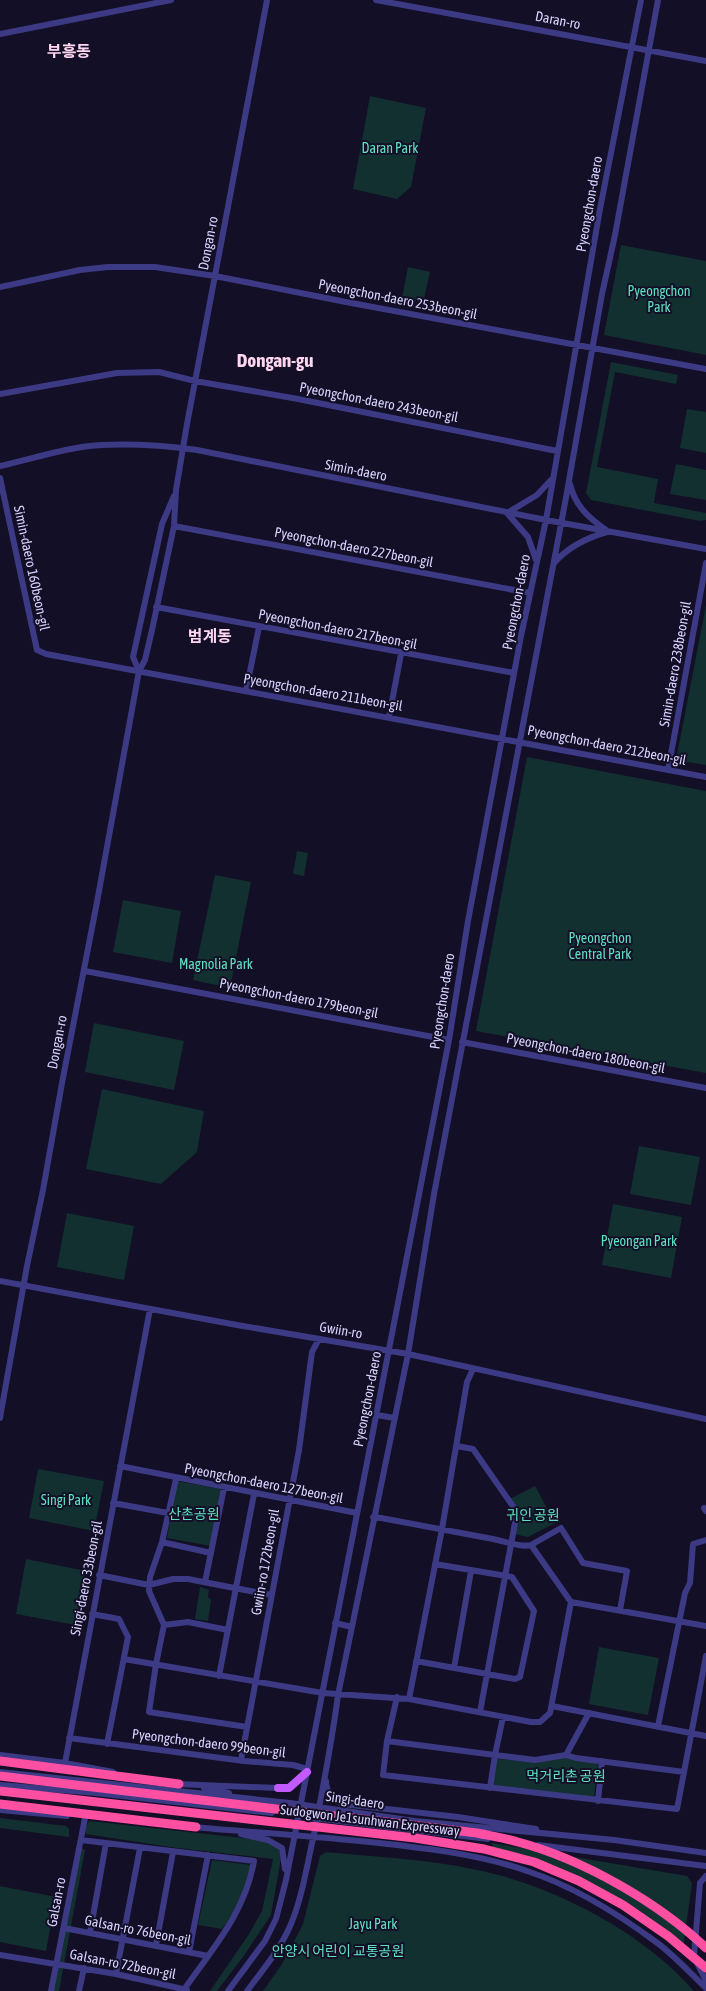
<svg xmlns="http://www.w3.org/2000/svg" width="706" height="1991" viewBox="0 0 706 1991" font-family="'Asap Condensed','Noto Sans KR',sans-serif">
	<style>
		.green { fill: #12302f }
		.lines { fill: none; stroke-linecap: round; stroke-linejoin: round }
		.minor { stroke: #3d3a85; stroke-width: 6 }
		.major { stroke: #c25bff; stroke-width: 8 }
		.highway { stroke: #ff4fa3; stroke-width: 9 }
		.highway-bridge { stroke: #ff4fa3; stroke-width: 9 }
		.labels { text-anchor: middle; dominant-baseline: central; stroke-width: 4; stroke-linejoin: round; paint-order: stroke }
		.street-label { font-size: 14px; fill: #d9d4ff; stroke: #130f26 }
		.park-label { font-size: 14px; fill: #5fe0c0; stroke: #130f26 }
		.quarter-label { font-size: 16px; font-weight: bold; fill: #ffd6f0; stroke: #130f26 }
		.district-label { font-size: 19px; font-weight: bold; fill: #ffd6f0; stroke: #130f26 }
	</style>
	<rect width="100%" height="100%" fill="#130f26"/>
	<!-- green -->
	<path class="green" d="M370 96 426 108 411 187 397 199 353 189Z
		M621 245 706 261V355L604 335Z
		M408 267 430 272 423 303 402 298Z
		M611 362 678 375 676 384 615 372 597 467 658 479 654 503 706 513V520L700 521 591 500 586 493Z
		M687 409 706 412V453L680 448Z
		M676 464 706 470V500L670 494Z
		M706 605V765L676 760Z
		M527 757 706 791V1073L476 1031Z
		M297 851 308 853 304 876 293 874Z
		M215 875 251 882 230 988 193 980Z
		M123 900 181 911 172 963 113 952Z
		M94 1023 184 1041 174 1090 85 1072Z
		M102 1089 204 1111 197 1152 161 1184 86 1169Z
		M639 1146 700 1157 691 1205 630 1194Z
		M613 1204 682 1217 671 1278 602 1265Z
		M67 1213 134 1226 124 1280 57 1267Z
		M38 1469 104 1481 94 1531 29 1518Z
		M177 1481 221 1489 211 1546 167 1538Z
		M535 1486 555 1523 528 1537 514 1534 518 1511 510 1499Z
		M26 1559 86 1571 75 1625 16 1614Z
		M200 1587 209 1590 208 1597 211 1600 208 1621 195 1619Z
		M599 1647 659 1658 648 1715 589 1704Z
		M566 1756 598 1763 594 1797 492 1786 497 1759 535 1762Z
		M0 1818 66 1826 69 1829V1837L0 1828Z
		M89 1821 269 1841 279 1849 281 1858 271 1915 243 1957 217 1991H210L249 1934 262 1911 273 1859 170 1847 86 1834 85 1828Z
		M492 1843 687 1876 692 1883 683 1948 620 1901 492 1848Z
		M82 1848 85 1850 59 1991H53L80 1849Z
		M326 1852C376 1857 428 1859 477 1870 553 1885 643 1932 694 1991H263L282 1964 303 1924 320 1856Z
		M212 1860 251 1865C247 1889 237 1910 222 1929L198 1925Z
		M0 1886 56 1897 46 1951 0 1942Z"/>
	<g class="lines">
		<!-- minor -->
		<path class="minor" d="M376 0 706 61
			M0 34 171 0
			M0 287 80 270 108 267H155L215 276 346 302 706 369
			M0 394 117 373 159 372 195 381 298 399 557 451
			M0 466C27 460 55 451 82 447 121 442 159 445 197 450L546 520 706 549
			M0 478 37 650 46 654 706 777
			M570 484C575 506 589 518 606 530
			M174 526 530 593
			M536 560 528 537 507 513 537 495 551 480
			M554 563C568 547 586 538 607 532
			M156 607 514 673
			M139 671 133 657 162 524 174 496
			M246 691 259 627
			M389 717 401 654
			M668 770 706 563
			M85 971 449 1040
			M462 1042 706 1088
			M0 1281 237 1325 408 1354 706 1419
			M377 1415 394 1418
			M0 1418 27 1266 43 1190 62 1083 97 902 139 671 145 660 152 630 174 526 176 490 187 424 267 0
			M457 1446 473 1449 517 1512 480 1712
			M120 1466 357 1513
			M176 1479 162 1542 150 1577 149 1591 164 1625 156 1664 149 1712 247 1727
			M113 1503 168 1513
			M704 1508 706 1511
			M373 1517 381 1518C419 1525 456 1532 493 1539 504 1541 521 1548 531 1545L571 1602 550 1713 540 1722H531L409 1699 442 1529 467 1382 473 1369
			M162 1542 211 1553
			M531 1545 561 1528 583 1563 627 1571 620 1610
			M99 1575 149 1585 173 1579H188L271 1595
			M205 1582 224 1488
			M571 1602 706 1626
			M92 1614 119 1619 128 1637 107 1744
			M335 1623 352 1627
			M164 1625 188 1622 228 1630
			M124 1659 323 1693 409 1699
			M416 1661 515 1679 520 1677 534 1611 512 1577 435 1564
			M454 1668 471 1571
			M219 1676 254 1494
			M397 1697 387 1741 383 1775 677 1809 706 1656
			M552 1706 706 1736
			M658 1726 685 1593 690 1583 693 1544 706 1540
			M69 1738 244 1761 293 1765 307 1769
			M387 1741 495 1755 503 1717
			M0 1755 65 1763 113 1772
			M566 1755 576 1758 684 1772
			M241 1760 299 1450 312 1352 319 1339
			M65 1763 150 1309
			M0 1772 290 1803 415 1821 614 1840 706 1853
			M326 1781C326 1793 333 1798 342 1804L458 1817 536 1829
			M177 1784 278 1788
			M0 1785 96 1793 272 1813
			M204 1788 229 1793
			M490 1788 495 1755 535 1760 566 1755 589 1713
			M598 1801 602 1761
			M0 1810 67 1816
			M314 1818 488 1839
			M194 1827 216 1829
			M214 1829C269 1833 324 1837 379 1843 429 1849 479 1854 527 1871 573 1886 617 1913 656 1942 674 1955 690 1973 706 1988
			M241 1834 268 1840 282 1848 285 1869
			M81 1840 254 1861C245 1913 213 1948 183 1991
			M538 1845 706 1866
			M64 1928 208 1956
			M90 1933 106 1843
			M156 1945 173 1852
			M189 1952 208 1855
			M0 1955 116 1974 187 1990
			M696 1959 694 1956 700 1883 706 1876
			M696 1961 706 1981
			M116 1974 140 1848
			M51 1991 85 1818
			M79 1991 84 1968
			M228 1991 265 1941 276 1919 286 1880 449 1040 468 921 521 636 546 520 600 209 641 0
			M247 1991C263 1970 281 1948 291 1924 303 1895 307 1864 314 1834 323 1788 332 1742 338 1695L408 1354 434 1194 565 503 602 294 615 235 658 0"/>
		<!-- major -->
		<path class="major" d="M278 1788H289L307 1772"/>
		<!-- highway -->
		<path class="highway" d="M0 1761 179 1784
			M0 1804 196 1827"/>
		<!-- highway-bridge -->
		<path class="highway-bridge" d="M0 1776 477 1833C491 1836 505 1838 518 1842 582 1859 658 1902 706 1948
			M0 1791 415 1838 484 1849 534 1862 579 1881 623 1905 668 1936 706 1968"/>
	</g>
	<g class="labels">
		<!-- street labels -->
		<g class="street-label">
			<text transform="translate(558 20) rotate(11)">Daran-ro</text>
			<text transform="translate(589 204) rotate(-80)">Pyeongchon-daero</text>
			<text transform="translate(208 243) rotate(-79)">Dongan-ro</text>
			<text transform="translate(398 299) rotate(11)">Pyeongchon-daero 253beon-gil</text>
			<text transform="translate(379 402) rotate(11)">Pyeongchon-daero 243beon-gil</text>
			<text transform="translate(356 470) rotate(11)">Simin-daero</text>
			<text transform="translate(354 547) rotate(11)">Pyeongchon-daero 227beon-gil</text>
			<text transform="translate(32 568) rotate(78)">Simin-daero 160beon-gil</text>
			<text transform="translate(516 602) rotate(-79)">Pyeongchon-daero</text>
			<text transform="translate(338 629) rotate(11)">Pyeongchon-daero 217beon-gil</text>
			<text transform="translate(675 664) rotate(-80)">Simin-daero 238beon-gil</text>
			<text transform="translate(323 692) rotate(10)">Pyeongchon-daero 211beon-gil</text>
			<text transform="translate(607 745) rotate(11)">Pyeongchon-daero 212beon-gil</text>
			<text transform="translate(299 998) rotate(11)">Pyeongchon-daero 179beon-gil</text>
			<text transform="translate(442 1001) rotate(-81)">Pyeongchon-daero</text>
			<text transform="translate(57 1042) rotate(-79)">Dongan-ro</text>
			<text transform="translate(586 1053) rotate(11)">Pyeongchon-daero 180beon-gil</text>
			<text transform="translate(341 1330) rotate(10)">Gwiin-ro</text>
			<text transform="translate(367 1399) rotate(-79)">Pyeongchon-daero</text>
			<text transform="translate(264 1483) rotate(11)">Pyeongchon-daero 127beon-gil</text>
			<text transform="translate(265 1562) rotate(-80)">Gwiin-ro 172beon-gil</text>
			<text transform="translate(86 1578) rotate(-79)">Singi-daero 33beon-gil</text>
			<text transform="translate(209 1743) rotate(7)">Pyeongchon-daero 99beon-gil</text>
			<text transform="translate(355 1800) rotate(8)">Singi-daero</text>
			<text transform="translate(370 1820) rotate(7)">Sudogwon Je1sunhwan Expressway</text>
			<text transform="translate(56 1902) rotate(-79)">Galsan-ro</text>
			<text transform="translate(138 1930) rotate(11)">Galsan-ro 76beon-gil</text>
			<text transform="translate(123 1964) rotate(11)">Galsan-ro 72beon-gil</text>
		</g>
		<!-- park labels -->
		<g class="park-label">
			<text x="390" y="148">Daran Park</text>
			<text x="659" y="291">Pyeongchon<tspan x="659" dy="16">Park</tspan></text>
			<text x="600" y="938">Pyeongchon<tspan x="600" dy="16">Central Park</tspan></text>
			<text x="216" y="964">Magnolia Park</text>
			<text x="639" y="1241">Pyeongan Park</text>
			<text x="66" y="1500">Singi Park</text>
			<text x="194" y="1514">산촌공원</text>
			<text x="533" y="1515">귀인 공원</text>
			<text x="566" y="1776">먹거리촌 공원</text>
			<text x="373" y="1924">Jayu Park</text>
			<text x="338" y="1951">안양시 어린이 교통공원</text>
		</g>
		<!-- quarter labels -->
		<g class="quarter-label">
			<text x="69" y="51">부흥동</text>
			<text x="210" y="636">범계동</text>
		</g>
		<!-- district labels -->
		<g class="district-label">
			<text x="275" y="360">Dongan-gu</text>
		</g>
	</g>
</svg>
